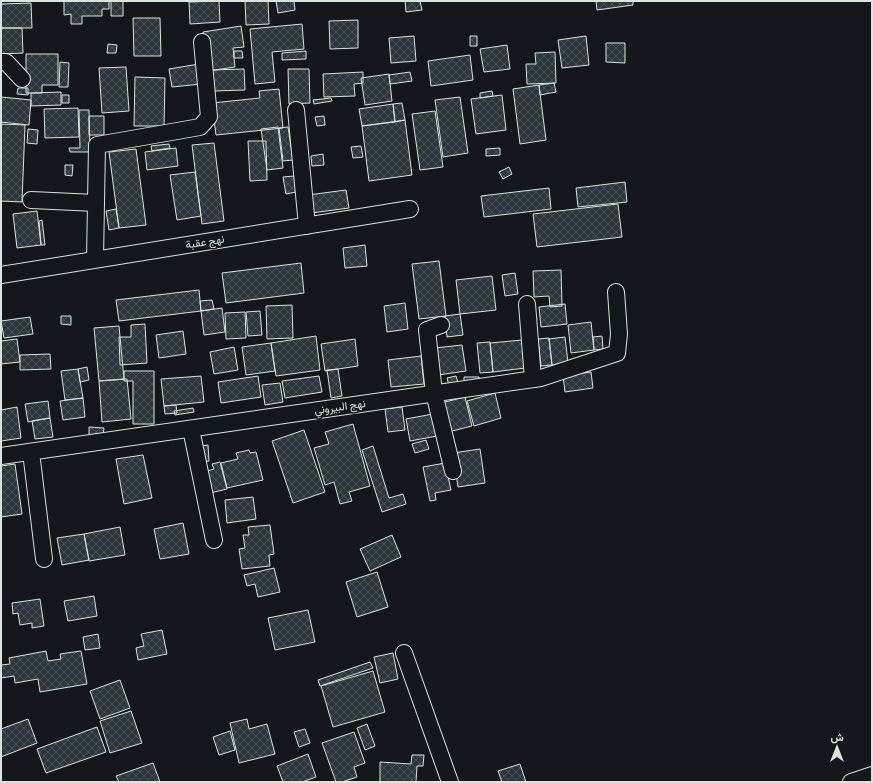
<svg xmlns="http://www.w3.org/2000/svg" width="873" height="783" viewBox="0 0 873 783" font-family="Signika,Vazirmatn,sans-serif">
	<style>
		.building { fill: url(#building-cross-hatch); stroke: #d8e6dc }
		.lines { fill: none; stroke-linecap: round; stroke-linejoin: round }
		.minor-casing { stroke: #d8e6dc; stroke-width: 18 }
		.minor { stroke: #14181c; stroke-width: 16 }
		.labels { text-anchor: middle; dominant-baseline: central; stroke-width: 3; stroke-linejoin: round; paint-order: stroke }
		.street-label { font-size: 11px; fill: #d8e6dc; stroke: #14181c }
	</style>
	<defs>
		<pattern id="building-cross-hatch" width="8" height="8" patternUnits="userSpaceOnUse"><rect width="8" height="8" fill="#2c363c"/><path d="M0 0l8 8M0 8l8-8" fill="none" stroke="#4a5358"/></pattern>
	</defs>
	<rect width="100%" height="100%" fill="#14181c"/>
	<!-- building -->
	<path class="building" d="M64 1H109V9H102V16H82V24H71V14L64 15Z
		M111 1H123V16H111Z
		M219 1 220 22 190 24 189 2Z
		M245 1H268L269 24 246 25Z
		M276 1H294L295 10 278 13Z
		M405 1H420L422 10 406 12Z
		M596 1H633V5L597 10Z
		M31 3 32 28H1V4Z
		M133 18H160L161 56H134Z
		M358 20V48L330 49 329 21Z
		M302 24 304 49 272 52 275 82 255 84 250 29Z
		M241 26 244 47 233 48 235 67 208 71 203 32Z
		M1 28H22L23 53 1 54Z
		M414 36 416 61 391 63 389 38Z
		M470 36H477V46H470Z
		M586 36 589 65 562 68 558 40Z
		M606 43H625V63L606 62Z
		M108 44 117 45 116 53H107Z
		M507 45 510 69 484 72 480 49Z
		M234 51H242L243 58H234Z
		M306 51V59L282 60V53Z
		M555 52 556 83 527 84 526 64H536L535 53Z
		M26 54H58V85H42V93H26Z
		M470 55 473 80 431 86 428 61Z
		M60 62 69 63 68 87H59Z
		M199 64 202 84 172 87 169 69Z
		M126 67 129 111 102 113 99 68Z
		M244 69 245 90 213 91 212 70Z
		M288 69H309L310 103 289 104Z
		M363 72V83L354 84 355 96 324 97 323 74Z
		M410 72 412 81 390 84 389 75Z
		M389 74 392 101 365 105 361 78Z
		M135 77 165 78 164 126H134Z
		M554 83 556 92 540 95 539 85Z
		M539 85 546 140 520 144 513 89Z
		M18 88H28V95L17 94Z
		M279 89 283 128 216 135 212 103 260 98 259 91Z
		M492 91 493 96 480 98V93Z
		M61 92V105L31 106V93Z
		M62 95H69V103H62Z
		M502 95 506 130 476 134 471 99Z
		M1 97 31 100 29 125 1 122Z
		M460 97 468 153 443 157 435 100Z
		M331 98 332 101 314 104 313 100Z
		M402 103 405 120 395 122 393 104Z
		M393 104 395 122 362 126 359 109Z
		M78 108 79 137 45 138 44 109Z
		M79 110H89L90 152H70L69 148H80Z
		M435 111 443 167 420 170 412 114Z
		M89 116H104V135H89Z
		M324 116 325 125 317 126 315 117Z
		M405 120 412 175 369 181 362 126Z
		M1 124 25 125 22 202 1 201Z
		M278 127 283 168 267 170 261 129Z
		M288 127 293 160 283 161 279 128Z
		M28 129 38 130 37 144 27 143Z
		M248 141H266L267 180 250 181Z
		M214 143 224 221 202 224 192 145Z
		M169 144 170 148 152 151 151 146Z
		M361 146 363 157 353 158 351 147Z
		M176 148 178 166 147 170 145 152Z
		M500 148V155L486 156V149Z
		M136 149 146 225 119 228 109 152Z
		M323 154 324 165 312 166 311 156Z
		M65 165H73L72 176 65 175Z
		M509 167 512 174 503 179 499 172Z
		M195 172 201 216 177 220 170 175Z
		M294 176 296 192 286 194 283 177Z
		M625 182 627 202 578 207 576 188Z
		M549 188 551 209 484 217 481 196Z
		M346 190 349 208 311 213 308 195Z
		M618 204 622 237 537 247 533 214Z
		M116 209 119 228 109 230 106 211Z
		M37 211 41 245 17 248 13 214Z
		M42 220 45 245H41L39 221Z
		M365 245 367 266 345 268 343 248Z
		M439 261 446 316 419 319 412 264Z
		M301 263 304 293 226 303 222 273Z
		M561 270 562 306 550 307 549 296 534 297 533 271Z
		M515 273 518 294 505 296 502 275Z
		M492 276 496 310 460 314 456 280Z
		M199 290 201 311 119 321 116 300Z
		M212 300 214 309 201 311 200 301Z
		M405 303 408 329 387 332 384 306Z
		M565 304 567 324 541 327 539 307Z
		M292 305 293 338 267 339 266 306Z
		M222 308 225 332 204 335 201 311Z
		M260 311 262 335 248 336 246 312Z
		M245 312 246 338 226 339 225 313Z
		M460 314 463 335 447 337 445 316Z
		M61 316H71V325L61 324Z
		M30 317 33 334 4 338 1 321Z
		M591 322 594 350 571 353 568 325Z
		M145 324 147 363 120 365 119 337H131V325Z
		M119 326 124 379 99 381 94 328Z
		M183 331 186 354 159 358 156 335Z
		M316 336 320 370 276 376 271 343Z
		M602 336 603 349 594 350 593 337Z
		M565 337 568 363 552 365 549 339Z
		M549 338 552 365 541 366 538 339Z
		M17 339 20 362 1 364V341Z
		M355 339 358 366 325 371 321 344Z
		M522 340 525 368 493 372 490 343Z
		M490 342 493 372 480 373 477 343Z
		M271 343 275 371 246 375 242 347Z
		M462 345 466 371 438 375 435 348Z
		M234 347 238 370 214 374 210 352Z
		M50 354 51 369 20 370V355Z
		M421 356 424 384 391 387 388 360Z
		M87 367 89 380 80 382 78 369Z
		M78 369 83 398 65 400 61 371Z
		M338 369 342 396 331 398 327 370Z
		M124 371H154V424H133V381H124Z
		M591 372 593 388 565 392 563 376Z
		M201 376 204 402 164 406 161 379Z
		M258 376 261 397 221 403 218 382Z
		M319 376 322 392 285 398 282 381Z
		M456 376 458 383 449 385 447 378Z
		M464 377H479V380L464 381Z
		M127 379 131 419 102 422 99 381Z
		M280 383 283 402 265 405 262 385Z
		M495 393 501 418 474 426 467 401Z
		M465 397 472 426 448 432 441 403Z
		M83 398 85 417 63 420 60 401Z
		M48 401 50 418 28 422 25 404Z
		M176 405 177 413 165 414 164 406Z
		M17 407 21 438 1 441V410Z
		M402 407 405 430 388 432 385 409Z
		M193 408 194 412 175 415 174 411Z
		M433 414 437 436 410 441 406 419Z
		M50 418 53 437 35 439 32 421Z
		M353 424 370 486 349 492 352 501 340 504 334 482 325 485 314 448 329 444 325 432Z
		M89 427 104 428 103 436H89Z
		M304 430 325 492 293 503 272 441Z
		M426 440 429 449 415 453 412 444Z
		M208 445 209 461 202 462 201 446Z
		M373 446 389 498 403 494 406 504 382 512 362 450Z
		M480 449 485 483 458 487 453 453Z
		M249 450 250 453 256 452 263 480 227 488 221 463 238 459 236 453Z
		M143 455 152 498 124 504 116 459Z
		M220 462 227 489 210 493 204 472 214 469 212 464Z
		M445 463 451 490 435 493 436 500 430 501 423 467Z
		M15 464 22 514 1 517V466Z
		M253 497 256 519 227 523 225 500Z
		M183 523 189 554 160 559 154 529Z
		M270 525 274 554 269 555 270 566 242 569 239 549 245 548 243 535H249L248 527Z
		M120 527 125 555 89 561 84 534Z
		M84 534 89 560 62 565 57 538Z
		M392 535 401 557 370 571 360 549Z
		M274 568 280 592 258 597 255 584 247 586 244 575Z
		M377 572 388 607 357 617 346 582Z
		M94 596 97 616 68 621 64 601Z
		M40 599 44 626 32 628V623L20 625 18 613 13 614 12 603Z
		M308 610 315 642 275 650 268 618Z
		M162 630 167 654 138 660 136 648 144 646 141 634Z
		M98 634 100 648 85 650 83 637Z
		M46 651 48 661 61 659 60 654 81 651 87 684 40 692 38 679 15 683 14 676 1 678V665L10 664 9 658Z
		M393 653 398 679 380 683 374 657Z
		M370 662 373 668 320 686 318 680Z
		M373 671 385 712 333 727 321 686Z
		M120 680 130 708 100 719 90 691Z
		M131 711 142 743 110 753 100 721Z
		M28 719 37 743 1 757V729Z
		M247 719 249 729 267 724 275 754 239 763 230 723Z
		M367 724 375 746 365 750 357 728Z
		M97 727 106 752 46 773 37 749Z
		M305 729 310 743 299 747 294 732Z
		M230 731 235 750 219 755 213 737Z
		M354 732 365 763 354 767 357 777 342 782H336L322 743Z
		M308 754 316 777 302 782H283L277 766Z
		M412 755H424L423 766H417L416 782H380V762L411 764Z
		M153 763 160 782H119L116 776Z
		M520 764 526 782H502L498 771Z"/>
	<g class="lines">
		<!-- minor casing -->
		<g class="minor-casing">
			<path id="minor" d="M1 62H6L22 79
				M296 110 307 226
				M31 200 96 203
				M95 260 97 145 200 127 209 117 202 42
				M1 275 410 209
				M527 304 533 379
				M441 325 427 330 434 393 453 471
				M191 429 214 540
				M31 452 44 559
				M1 456 541 378 617 353 619 334 616 292
				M404 653 450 782
				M851 782 872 775"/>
		</g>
		<!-- minor -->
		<use href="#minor" class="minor"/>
	</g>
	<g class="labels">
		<!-- street labels -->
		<g class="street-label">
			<text transform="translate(205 242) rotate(-9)">نهج عقبة</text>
			<text transform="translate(340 407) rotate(-8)">نهج البيروني</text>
		</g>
	</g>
	<!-- border -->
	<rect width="873" height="783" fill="none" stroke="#d8e6dc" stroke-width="4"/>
	<!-- north arrow -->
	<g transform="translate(837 747)" stroke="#14181c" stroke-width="3" paint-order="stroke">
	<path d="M0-3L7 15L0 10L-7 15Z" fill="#d8e6dc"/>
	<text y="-6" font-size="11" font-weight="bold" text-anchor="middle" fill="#d8e6dc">ش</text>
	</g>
</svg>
